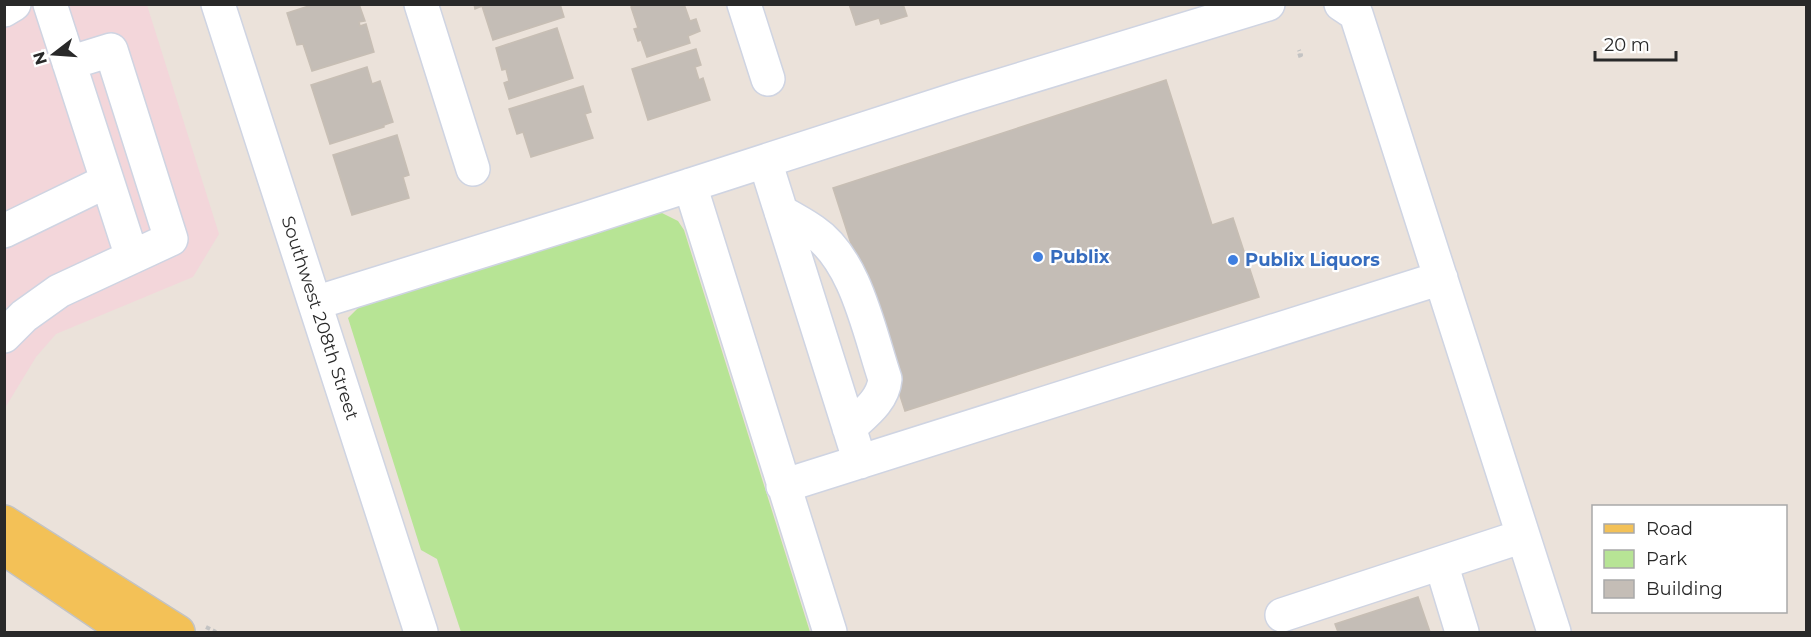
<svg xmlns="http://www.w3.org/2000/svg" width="1811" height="637" viewBox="0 0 1811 637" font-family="Montserrat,sans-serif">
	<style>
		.medical { fill: #f3d6da }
		.green { fill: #b7e495 }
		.building { fill: #c4bdb6; stroke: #c7beb4; stroke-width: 1.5 }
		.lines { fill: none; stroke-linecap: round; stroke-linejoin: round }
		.minor-casing { stroke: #cfd4e2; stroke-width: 36 }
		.major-casing { stroke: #c3c3c3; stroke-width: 36 }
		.path { stroke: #c3c3c3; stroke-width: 4; stroke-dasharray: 4.5 3; stroke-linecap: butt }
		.minor { stroke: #fff; stroke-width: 33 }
		.major { stroke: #f3c157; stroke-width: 33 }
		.shop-dot { fill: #3f7fe0; stroke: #fff; stroke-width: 2 }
		.labels { text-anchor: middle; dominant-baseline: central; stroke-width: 4.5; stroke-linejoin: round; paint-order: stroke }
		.shop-label { font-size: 18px; font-weight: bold; fill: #366cbe; stroke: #fff; text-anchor: start }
		.street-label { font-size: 18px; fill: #292929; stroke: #fff }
	</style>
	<rect width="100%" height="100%" fill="#ebe2da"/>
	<!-- medical -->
	<path class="medical" d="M5 5H147L219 234 193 277 56 334 36 357 5 408Z"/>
	<!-- green -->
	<path class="green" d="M658 211 678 221 684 230 810 632H461L437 559 421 550 348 318 360 306Z"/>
	<!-- building -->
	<path class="building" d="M315 4H359L365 21 359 22 360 26 366 24 374 52 312 71 303 44 297 45 287 13Z
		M474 4H560L564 17 493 40 482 6 475 9Z
		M639 4H684L690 21 696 19 700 31 688 36 690 43 647 57 641 40 638 41 634 29 638 28 631 7Z
		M849 4H903L907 16 881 24 879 18 856 25Z
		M557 28 573 78 509 99 504 83 509 81 506 69 502 70 496 48Z
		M696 49 701 65 695 67 699 80 703 78 710 100 648 120 632 69Z
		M367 67 372 84 380 81 393 122 384 125V127L330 144 311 85Z
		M1166 80 1212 225 1233 218 1259 297 905 411 833 188Z
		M583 86 591 112 585 114 593 138 531 157 523 132 517 134 509 109Z
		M397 135 409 175 403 177 409 198 352 215 333 155Z
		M1418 597 1430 632H1338L1335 624Z"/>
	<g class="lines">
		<!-- minor casing -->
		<g class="minor-casing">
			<path id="minor" d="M50 4 132 257
				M218 4 421 632
				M421 4 473 169
				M744 4 768 79
				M1341 4 1356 14 1554 632
				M4 10 14 4
				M765 161 860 462
				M690 185 830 632
				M781 212C792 218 803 224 813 231 856 260 869 332 885 379 883 401 864 414 849 428
				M4 231 107 181
				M315 303 585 219 963 97 1268 4
				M4 336 24 316 59 291 171 239 111 50 69 63
				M783 486 1441 278
				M1441 563 1462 632
				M1282 615 1523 536"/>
		</g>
		<!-- major casing -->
		<g class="major-casing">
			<path id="major" d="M4 522 178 632
				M4 548 128 632"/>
		</g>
		<!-- path -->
		<path class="path" d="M1298 56 1301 55 1299 50
			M206 627 216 632"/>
		<!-- minor -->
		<use href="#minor" class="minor"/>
		<!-- major -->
		<use href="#major" class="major"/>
	</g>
	<!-- markers -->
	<g class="shop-dot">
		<circle cx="1038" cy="257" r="6"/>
		<circle cx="1233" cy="260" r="6"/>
	</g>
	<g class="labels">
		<!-- shop labels -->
		<g class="shop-label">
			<text x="1050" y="257">Publix</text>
			<text x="1245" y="260">Publix Liquors</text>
		</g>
		<!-- street labels -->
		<g class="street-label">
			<text transform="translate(320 318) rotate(72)">Southwest 208th Street</text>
		</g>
	</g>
	<!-- border -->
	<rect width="1811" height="637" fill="none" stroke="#292929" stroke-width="12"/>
	<!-- legend -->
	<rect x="1592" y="505" width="195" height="108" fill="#ffffff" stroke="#a9a9a9" stroke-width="1.5"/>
	<rect x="1604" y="524" width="30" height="9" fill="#f3c157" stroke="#a9a9a9" stroke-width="1.5"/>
	<text x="1646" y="535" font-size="18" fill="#292929">Road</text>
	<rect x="1604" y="550" width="30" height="18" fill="#b7e495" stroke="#a9a9a9" stroke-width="1.5"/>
	<text x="1646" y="565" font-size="18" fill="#292929">Park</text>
	<rect x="1604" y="580" width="30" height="18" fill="#c4bdb6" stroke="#a9a9a9" stroke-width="1.5"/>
	<text x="1646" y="595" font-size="18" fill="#292929">Building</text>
	<!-- north arrow -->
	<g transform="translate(54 54) rotate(253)" stroke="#ffffff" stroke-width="4.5" paint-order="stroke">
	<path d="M0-4.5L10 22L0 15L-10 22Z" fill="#292929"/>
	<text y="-9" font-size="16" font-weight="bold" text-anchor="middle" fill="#292929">N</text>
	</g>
	<!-- scale -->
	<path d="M1595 51v9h81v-9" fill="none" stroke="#292929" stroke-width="3"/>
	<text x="1604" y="51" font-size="18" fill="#292929" stroke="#ffffff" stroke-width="4.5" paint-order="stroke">20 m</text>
</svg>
